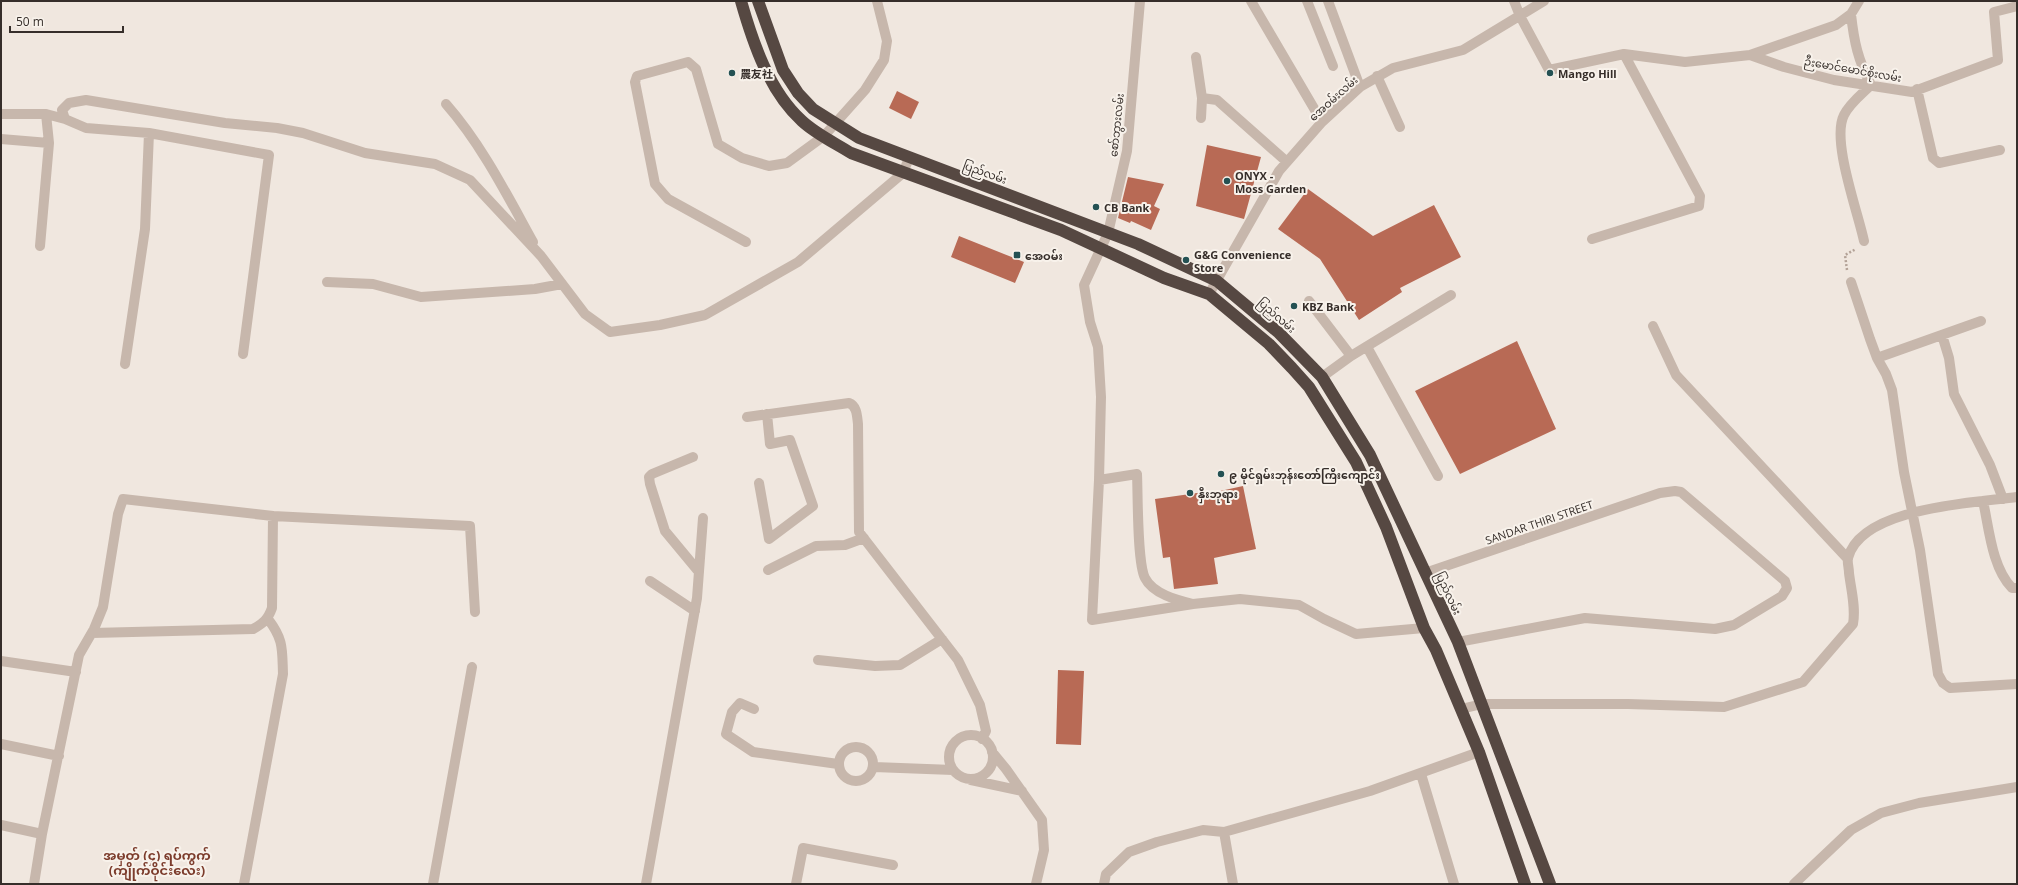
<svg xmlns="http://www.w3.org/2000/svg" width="2018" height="885" viewBox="0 0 2018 885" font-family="'Open Sans','Noto Sans SC','Noto Sans Myanmar',sans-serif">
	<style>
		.building { fill: #b86a55 }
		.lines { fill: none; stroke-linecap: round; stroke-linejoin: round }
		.path { stroke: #b3a297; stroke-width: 2.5; stroke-dasharray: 2 2; stroke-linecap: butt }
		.minor { stroke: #c7b7ac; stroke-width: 10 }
		.highway { stroke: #564842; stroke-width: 12 }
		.poi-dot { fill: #245153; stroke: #f8f2eb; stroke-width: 1.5 }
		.labels { text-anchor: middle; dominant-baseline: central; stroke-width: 4; stroke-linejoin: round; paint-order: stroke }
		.street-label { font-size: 11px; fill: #362e2a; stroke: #f8f2eb }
		.poi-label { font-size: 11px; font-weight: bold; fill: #362e2a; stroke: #f8f2eb; text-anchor: start }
		.quarter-label { font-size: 13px; font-weight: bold; fill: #7c3c2c; stroke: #f8f2eb }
	</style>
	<rect width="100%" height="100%" fill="#f0e7df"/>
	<!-- building -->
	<path class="building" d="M897 91 919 102 911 119 889 108Z
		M1207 145 1261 157 1244 219 1196 206Z
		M1128 177 1164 184 1154 206 1160 209 1151 230 1131 221 1130 223 1118 218Z
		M1308 189 1373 236 1434 205 1461 257 1400 288 1402 292 1359 320 1320 259 1278 229Z
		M959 236 1024 262 1015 283 951 257Z
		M1517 341 1556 429 1460 474 1415 391Z
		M1243 486 1256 549 1214 558 1218 584 1174 589 1170 557 1163 558 1155 499 1211 491V493Z
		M1058 670 1084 671 1081 745 1056 744Z"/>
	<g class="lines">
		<!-- path -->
		<path class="path" d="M1847 270 1845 255 1856 249"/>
		<!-- minor -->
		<path class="minor" d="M1140 1 1127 151 1108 233 1084 285 1090 322 1098 347 1101 397 1099 480 1137 474C1138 494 1137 563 1145 578 1153 594 1177 600 1193 604
			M1251 1 1322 122
			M1307 1 1333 66
			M1328 1 1360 87
			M1514 1 1520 16 1549 70 1624 54 1685 62 1750 55 1784 67 1834 80 1912 92 1998 60 1994 12 2017 6
			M1851 14C1854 42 1858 60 1871 85 1862 94 1850 103 1844 115 1831 140 1858 212 1864 241
			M1750 55 1836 25 1851 14 1859 1
			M1196 57 1202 98 1201 118
			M1377 76 1400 127
			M1917 89 1933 158 1939 163 2000 150
			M1202 98 1217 100 1287 162
			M446 104C482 145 507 195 533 242
			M1 114H46L65 119 62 110 69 103 86 100 225 123 277 128 303 133 365 153 435 164 470 180 541 256 585 314 610 332 660 325 705 315 798 262 903 173 909 158
			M65 119 86 128 149 133 269 155 243 354
			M1 139 49 143
			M1592 239 1699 206 1700 196 1624 54
			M746 242 668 199 655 184 635 82 637 76 688 62 696 69 718 144 742 158 769 166 787 163 824 136 865 90 884 60 887 41 877 1
			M40 246 49 143 46 114
			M327 282 373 284 421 297 535 289 562 284
			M1851 282 1870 339 1877 358 1886 374 1892 390 1904 472 1920 550 1938 674 1943 683 1950 688 2017 684
			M1209 294 1279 171 1322 122 1360 87 1393 68 1463 50 1544 1
			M1309 301 1351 356
			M1653 326 1676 375 1848 559
			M1942 335 1949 358 1954 394 1990 465 2003 499
			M1367 347 1438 476
			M1877 358 1981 321
			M125 364 145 229 149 133
			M1322 377 1351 356 1451 295
			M747 417 849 403C857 406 857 416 858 424L859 532 958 660 980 705 986 731 982 739
			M693 457 652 474 649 477 650 484 665 531 699 572
			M1099 480 1092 620 1193 604 1240 599 1299 605 1324 619 1356 634 1424 628
			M759 483 769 539 813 506 790 440 770 444 767 414
			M1983 501C1989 528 1992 568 2012 588H2017
			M273 516 470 526 475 612
			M768 570 816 546 845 545 864 538
			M1425 573 1660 493 1675 491 1681 492 1785 581 1787 588 1782 596 1734 625 1715 629 1585 618 1458 642
			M650 581 695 611
			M818 660 875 666 900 665 942 639
			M1 661 76 672
			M754 709 740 703 732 712 726 734 753 752 838 764
			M1461 709 1482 704H1628L1724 707 1803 682 1853 624C1856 607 1851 590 1849 573 1849 568 1847 562 1848 558 1861 507 1974 503 2017 497
			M949 757a22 22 0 1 1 44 0a22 22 0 1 1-44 0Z
			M1 744 59 756
			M839 764a17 17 0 1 1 34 0a17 17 0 1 1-34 0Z
			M992 752 1006 769 1042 820 1044 850 1036 884
			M874 767 953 770
			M1421 774 1454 884
			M971 780 1022 791
			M1 825 42 834
			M34 884 42 834 79 655 94 629 103 607 118 514 123 499 273 516 272 608C268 619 264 623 253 629L92 633
			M244 884 283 674C282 649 284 640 268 619
			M433 884 472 667
			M646 884 697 598 703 518
			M796 884 803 848 893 865
			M1104 884 1106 874 1129 852 1157 842 1203 830 1224 832
			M1233 884 1224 832 1370 791 1479 752
			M1794 884 1851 830 1881 813 1919 803 2017 787"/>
		<!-- highway -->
		<path class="highway" d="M741 1C753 43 769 91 802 121 816 134 835 143 851 153L1061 230 1164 278 1209 294 1269 344 1292 368 1309 387 1356 462 1386 527 1424 628 1436 650 1479 752 1525 884
			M758 1 783 70 798 93 813 109 859 138 1138 244 1217 281 1279 333 1322 377 1370 455 1458 642 1550 884"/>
	</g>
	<!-- markers -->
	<g class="poi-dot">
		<circle cx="732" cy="73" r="4"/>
		<circle cx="1550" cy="73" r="4"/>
		<circle cx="1227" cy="181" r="4"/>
		<circle cx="1096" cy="207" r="4"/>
		<rect x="1013" y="251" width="8" height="8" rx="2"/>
		<circle cx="1186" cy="260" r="4"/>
		<circle cx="1294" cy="306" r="4"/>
		<circle cx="1221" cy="474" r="4"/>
		<circle cx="1190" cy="493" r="4"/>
	</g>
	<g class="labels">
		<!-- street labels -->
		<g class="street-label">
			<text transform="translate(1853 69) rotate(10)">ဉီးမောင်မောင်စိုးလမ်း</text>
			<text transform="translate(1333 98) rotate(-42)">အေဝမ်းလမ်း</text>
			<text transform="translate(1116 125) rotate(-84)">စော်ဘွားလမ်း</text>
			<text transform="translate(985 172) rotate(20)">ပြည်လမ်း</text>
			<text transform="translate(1277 315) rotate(41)">ပြည်လမ်း</text>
			<text transform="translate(1539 522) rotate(-19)">SANDAR THIRI STREET</text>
			<text transform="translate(1449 593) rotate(65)">ပြည်လမ်း</text>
		</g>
		<!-- poi labels -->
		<g class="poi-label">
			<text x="740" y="73">農友社</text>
			<text x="1558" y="73">Mango Hill</text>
			<text x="1235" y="175">ONYX -<tspan x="1235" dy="13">Moss Garden</tspan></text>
			<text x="1104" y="207">CB Bank</text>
			<text x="1194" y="254">G&amp;G Convenience<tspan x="1194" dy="13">Store</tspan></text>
			<text x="1025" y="255">အေဝမ်း</text>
			<text x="1302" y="306">KBZ Bank</text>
			<text x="1229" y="474">၉ မိုင်ရှမ်းဘုန်းတော်ကြီးကျောင်း</text>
			<text x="1198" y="493">နှီးဘုရား</text>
		</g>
		<!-- quarter labels -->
		<g class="quarter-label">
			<text x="157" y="855">အမှတ် (၄) ရပ်ကွက်<tspan x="157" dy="15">(ကျိုက်ဝိုင်းလေး)</tspan></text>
		</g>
	</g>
	<!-- border -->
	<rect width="2018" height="885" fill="none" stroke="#362e2a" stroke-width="4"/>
	<!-- scale -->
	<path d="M10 26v6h113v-6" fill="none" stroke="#362e2a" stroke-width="2"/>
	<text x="16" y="26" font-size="12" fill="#362e2a" stroke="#f8f2eb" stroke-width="3" paint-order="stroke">50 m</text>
</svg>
